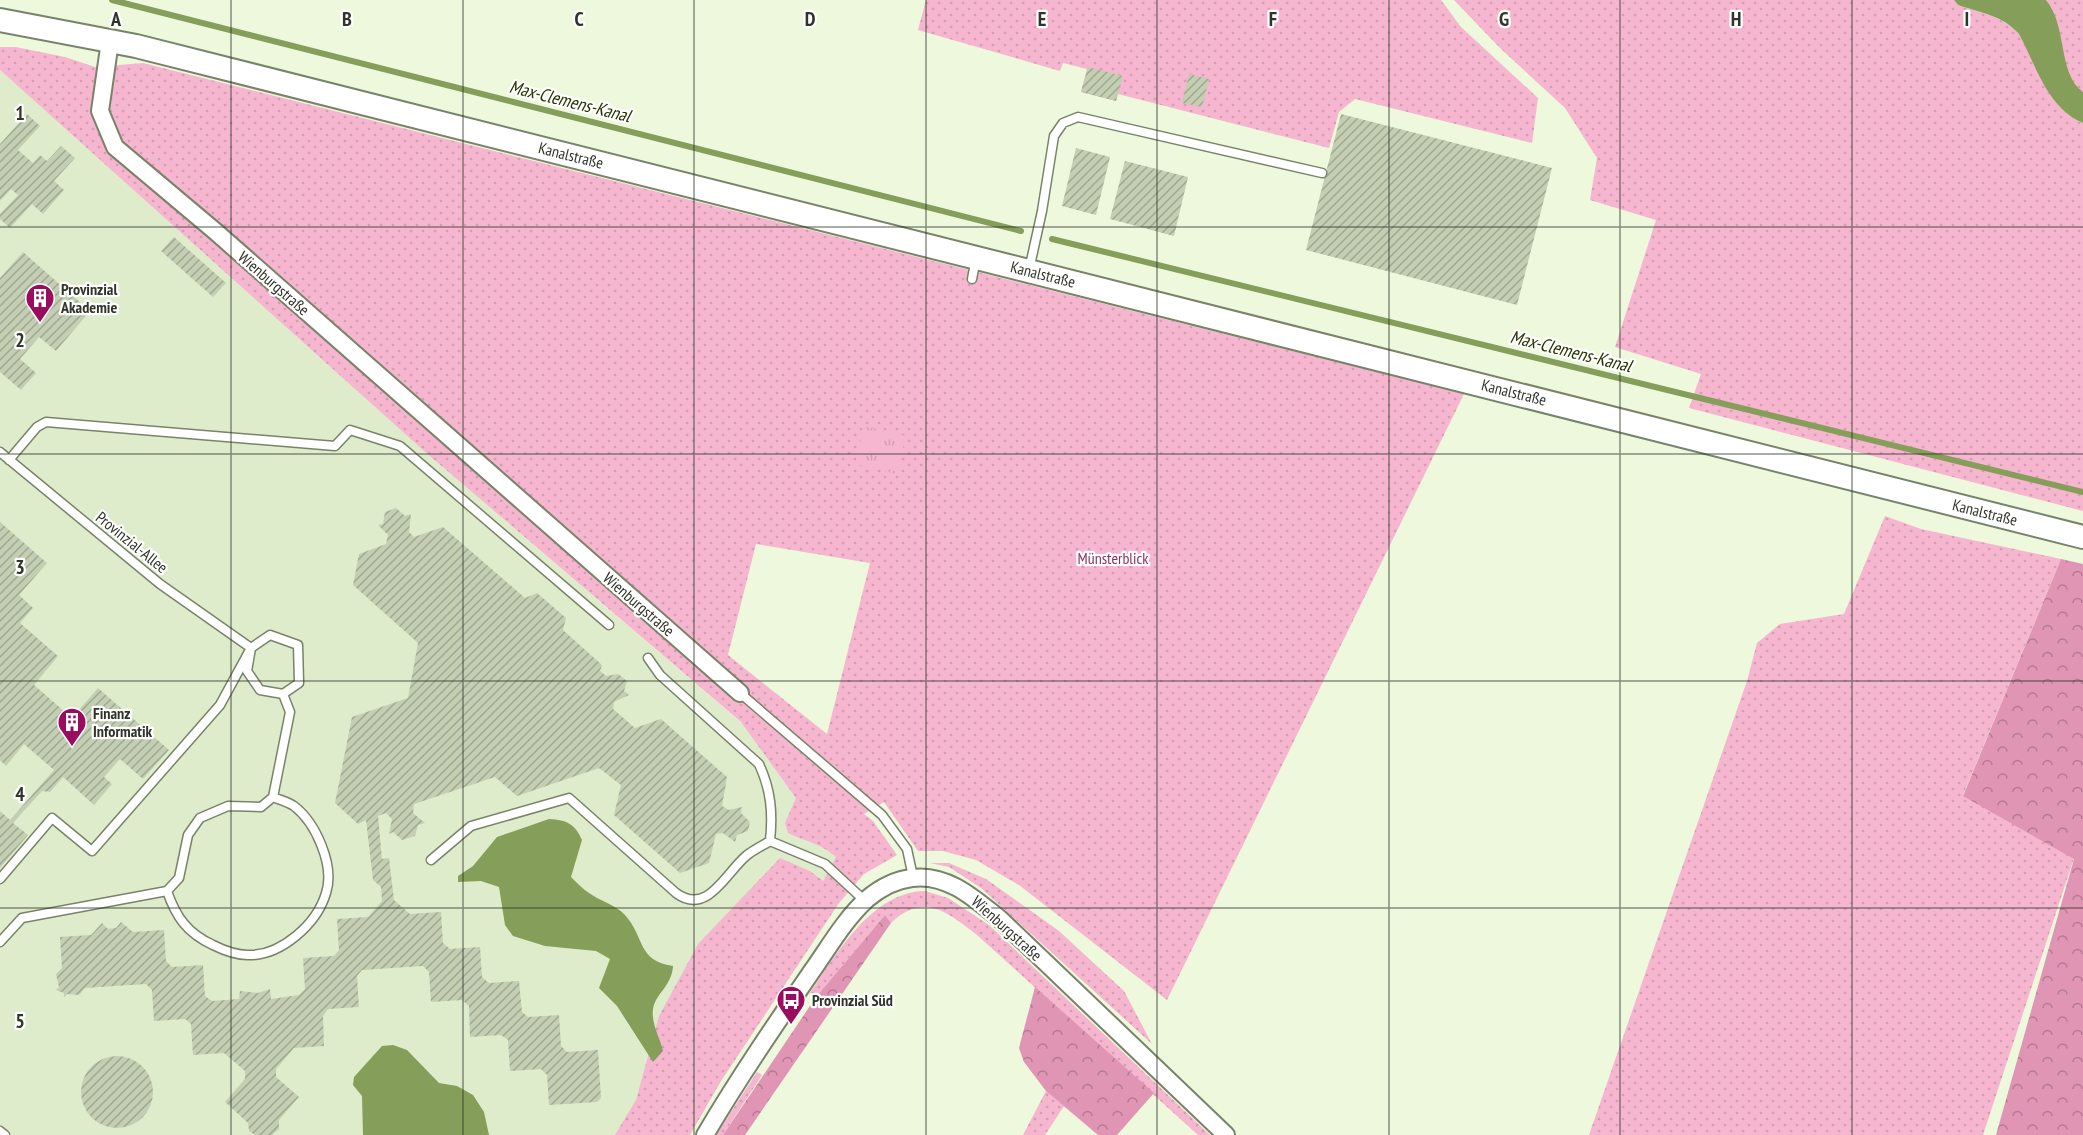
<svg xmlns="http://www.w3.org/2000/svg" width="2083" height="1135" viewBox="0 0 2083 1135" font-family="'PT Sans Narrow',sans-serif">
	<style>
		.built { fill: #dfeccb }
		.grass { fill: url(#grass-dots); fill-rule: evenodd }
		.forest { fill: url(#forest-crowns) }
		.park { fill: url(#park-tufts) }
		.water { fill: #859e59 }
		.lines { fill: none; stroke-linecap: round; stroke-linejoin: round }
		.stream { stroke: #859e59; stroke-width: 6 }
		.building { fill: url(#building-hatch) }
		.lane-casing { stroke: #79826a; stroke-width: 11 }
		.street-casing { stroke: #79826a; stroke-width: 20 }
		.secondary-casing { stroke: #79826a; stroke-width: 26 }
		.lane { stroke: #fff; stroke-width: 8 }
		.street { stroke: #fff; stroke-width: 16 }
		.secondary { stroke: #fff; stroke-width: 22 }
		.grid { fill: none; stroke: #30342a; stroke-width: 1.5; stroke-opacity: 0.55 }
		.labels { text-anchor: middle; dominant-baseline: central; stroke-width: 4.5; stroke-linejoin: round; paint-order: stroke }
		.street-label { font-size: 16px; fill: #30342a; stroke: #fff }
		.poi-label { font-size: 16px; font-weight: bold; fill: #30342a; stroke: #fff; text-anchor: start }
		.park-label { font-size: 16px; fill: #8a325c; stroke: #fff }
		.water-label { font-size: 18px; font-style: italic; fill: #273601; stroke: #fff }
		.grid-label { font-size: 20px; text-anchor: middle; font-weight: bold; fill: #30342a; stroke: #fff; stroke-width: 4.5; stroke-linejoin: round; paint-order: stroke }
	</style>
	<defs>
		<pattern id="grass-dots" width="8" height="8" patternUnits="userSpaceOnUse" patternTransform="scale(1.5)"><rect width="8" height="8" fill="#f6b6cf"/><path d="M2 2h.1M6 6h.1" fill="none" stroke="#d39db2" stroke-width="1.8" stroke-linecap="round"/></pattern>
		<pattern id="forest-crowns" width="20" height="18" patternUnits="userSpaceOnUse" patternTransform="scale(1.5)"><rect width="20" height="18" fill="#df95b3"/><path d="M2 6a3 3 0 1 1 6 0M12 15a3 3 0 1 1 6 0" fill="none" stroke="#b57a92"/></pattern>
		<pattern id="park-tufts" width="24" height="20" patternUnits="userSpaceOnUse" patternTransform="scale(1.5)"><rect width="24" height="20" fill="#f6b6cf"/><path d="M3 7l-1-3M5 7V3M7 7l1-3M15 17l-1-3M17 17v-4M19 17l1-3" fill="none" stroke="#d39db2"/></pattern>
		<pattern id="building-hatch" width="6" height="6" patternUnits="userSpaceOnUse" patternTransform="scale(1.5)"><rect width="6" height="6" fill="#c3ceb3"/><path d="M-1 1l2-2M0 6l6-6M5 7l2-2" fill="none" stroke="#9fa892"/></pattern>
	</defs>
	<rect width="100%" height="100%" fill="#edf8dd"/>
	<!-- built -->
	<path class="built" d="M0 70 424 451 857 822 676 1135H0Z"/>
	<!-- grass -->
	<path class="grass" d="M926 0H1441L1461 27 1538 98 1532 143 1355 99 1339 112 1329 148 1118 94 1116 101 1081 92 1087 69 1063 63 1060 71 918 30Z
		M1454 0H1954L1958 5C1981 13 2001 15 2019 34 2037 65 2047 107 2083 123V511L1689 408 1701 374 1615 347 1656 220 1590 200 1597 158 1565 108 1500 48Z
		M2046 0H2083V92C2056 73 2068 26 2046 0Z
		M0 47H16L65 57 95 67 143 63 1464 394 1167 1000 1019 885 976 860 943 851H918L884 802 864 814 873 821 897 855 864 874 839 903 721 1081 690 1135H615L636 1100 659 1016 698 944 780 858 810 871 823 881 836 857C818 842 809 843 788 833L785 823 796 798 741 722 424 451 0 70ZM756 544 870 563 827 734 728 655Z
		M1885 516 1921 529 2061 559 1963 795 2074 858 1983 1135H1589L1747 681 1757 643 1780 624 1844 614Z
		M930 863H949L986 879 1059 931 1124 991 1152 1044 981 888 949 867Z
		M925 891 948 898 989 925 1210 1135H1198L977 935C947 912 924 892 891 923L885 915 816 997 810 993C837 953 872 892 925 891Z
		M757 1072 762 1075 723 1135H716Z
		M1046 1091 1064 1106 1045 1135H1023Z"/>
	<!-- forest -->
	<path class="forest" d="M2061 559 2083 564V1135H1996L2074 859 1963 796Z
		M885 915 891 923 745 1135H723L816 997Z
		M1035 987 1154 1093 1117 1135H1098L1046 1091 1024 1062 1019 1048Z"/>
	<!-- park -->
	<path class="park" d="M864 426 906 436 897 474 855 464Z"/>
	<!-- water -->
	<path class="water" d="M1954 0H2046C2068 26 2057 73 2083 92V123C2047 108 2036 65 2019 34 2002 15 1981 13 1958 5Z
		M549 819C567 820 575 824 582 840L571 877C577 883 583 889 589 893 600 901 616 905 625 915 645 937 637 961 673 966 672 986 655 994 653 1009 651 1023 660 1038 663 1051L653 1062 617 1006 599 988 610 959 596 951 545 946 513 936 505 925 499 887 481 881 458 882V876L473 866 497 837Z
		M393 1045 407 1050 439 1083 457 1086 473 1095 484 1112 489 1135H363L362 1096 353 1085 354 1077 382 1046Z"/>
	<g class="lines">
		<!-- stream -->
		<path class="stream" d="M112 0 1021 231
			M1052 239 2083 492"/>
	</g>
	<!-- building -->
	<path class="building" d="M1088 67 1123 76 1116 101 1081 92Z
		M1189 74 1209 79 1202 107 1182 103Z
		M27 114 40 126 18 150 33 163 40 155 47 161 61 146 75 158 54 181 64 190 43 214 32 204 10 228 0 219V214L18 195 11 189 0 201V144Z
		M1341 114 1552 168 1517 305 1306 250Z
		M1076 148 1110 157 1096 215 1062 206Z
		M1125 161 1188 177 1174 236 1110 219Z
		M174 237 226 283 213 297 161 251Z
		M23 252 90 311 56 351 39 337 20 359 36 373 21 390 0 372V278Z
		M396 508 405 516 411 514 409 532 414 537 443 527 525 598 537 593 566 618 563 630 602 665 600 671 606 676 618 674 627 681 624 691 629 695 614 702 613 709 635 728 661 719 727 777 722 806 729 810 742 807 741 813 750 822 748 831 737 835 735 842 723 833 716 834 709 863 680 873 614 815 621 785 599 768 517 796 495 777 414 804 413 813 425 823 418 825 415 836 402 840 393 832 389 834 392 819 386 813 378 816 382 859 389 858 394 900 410 914 441 912 443 943 450 949 480 947 482 977 489 983 519 981 522 1012 528 1017 559 1015 561 1046 567 1052 598 1050 601 1098 597 1102 549 1105 547 1075 541 1069 510 1071 508 1040 501 1035 470 1037 469 1006 462 1000 431 1002 429 972 423 966 362 970 357 976 359 1007 328 1009 323 1016 324 1046 294 1048 276 1069V1077L299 1097 279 1120V1129L272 1135H255L249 1131 248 1123 225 1102 245 1079V1071L224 1053 193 1055 191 1024 185 1019 154 1021 152 990 146 984 85 988 79 995 67 994 64 997V993L56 990 59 987 56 974 62 968 60 937 91 935 102 923 108 929 116 928 121 922 133 932 164 930 166 961 172 967 203 965 205 996 212 1001 239 999 240 991 258 993 270 989 271 999 299 995 305 989 303 958 334 956 339 950 337 919 368 917 382 901 381 887 373 880 366 820 358 824 335 803 352 717 408 698 418 643 353 585 359 554 386 544 388 535 378 525 383 524 385 512Z
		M0 522 47 563 19 595 33 608 20 623 58 656 34 685 72 718 98 688 169 750 143 779 120 759 104 777 112 784 94 805 63 777 50 792 42 791 13 823 28 835 0 868V811L10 820 54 770 24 744 6 766 0 760Z
		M81 1092a36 36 0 1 1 72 0a36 36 0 1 1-72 0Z"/>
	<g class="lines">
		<!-- lane casing -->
		<g class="lane-casing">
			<path id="lane" d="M1029 270 1042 211 1054 136 1063 123 1078 117 1322 173
				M972 279 976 258
				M0 452 160 584 251 648
				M9 460 37 427 46 422 335 446 350 430 400 446 609 625
				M740 693 882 815 907 849 913 877
				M273 797 290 712 283 694
				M770 841 825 864 865 901
				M431 860 471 826 569 798 676 893C707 916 725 874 746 856 753 850 762 846 770 841 773 813 771 790 759 764L660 675 648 658
				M0 879 52 818 92 851 220 705 251 648 270 635 298 645 299 683 283 694 260 690 247 671 251 648
				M0 942 22 918 167 891 179 878 188 835 200 818 228 806 261 807 273 797C280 800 288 802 294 806 316 823 335 866 326 893 317 924 281 956 248 955 236 955 223 950 213 945 187 933 176 917 167 891
				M0 1131 5 1135"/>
		</g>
		<!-- street casing -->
		<g class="street-casing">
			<path id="street" d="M110 41 100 111 115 147 216 232 740 693
				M705 1135C738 1079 775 1025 812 971 829 947 845 919 867 899 880 888 895 880 912 878 947 873 975 899 1000 919L1226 1135"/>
		</g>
		<!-- secondary casing -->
		<g class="secondary-casing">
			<path id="secondary" d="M0 20 136 46 2083 537"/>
		</g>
		<!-- lane -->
		<use href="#lane" class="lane"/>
		<!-- street -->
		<use href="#street" class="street"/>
		<!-- secondary -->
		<use href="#secondary" class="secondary"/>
	</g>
	<!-- grid -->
	<path class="grid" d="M231 0V1135M463 0V1135M694 0V1135M926 0V1135M1157 0V1135M1389 0V1135M1620 0V1135M1852 0V1135M0 227H2083M0 454H2083M0 681H2083M0 908H2083"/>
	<!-- icons -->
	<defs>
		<g id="building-pin" transform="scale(1.5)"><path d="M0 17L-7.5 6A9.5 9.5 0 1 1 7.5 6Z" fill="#9a0c5d" stroke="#fff"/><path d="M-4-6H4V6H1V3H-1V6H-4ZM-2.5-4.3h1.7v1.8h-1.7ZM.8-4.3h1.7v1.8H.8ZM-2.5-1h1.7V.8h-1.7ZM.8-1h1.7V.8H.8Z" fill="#fff"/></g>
		<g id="bus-pin" transform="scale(1.5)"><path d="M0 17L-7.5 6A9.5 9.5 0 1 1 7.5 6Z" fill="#9a0c5d" stroke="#fff"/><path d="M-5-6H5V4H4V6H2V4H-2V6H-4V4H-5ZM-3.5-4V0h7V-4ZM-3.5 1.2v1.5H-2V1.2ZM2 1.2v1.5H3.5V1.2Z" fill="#fff"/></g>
	</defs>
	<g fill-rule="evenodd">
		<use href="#building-pin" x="40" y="298"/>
		<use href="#building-pin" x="72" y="722"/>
		<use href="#bus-pin" x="791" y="1000"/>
	</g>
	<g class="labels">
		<!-- street labels -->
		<g class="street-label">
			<text transform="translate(571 155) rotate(14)">Kanalstraße</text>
			<text transform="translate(1043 274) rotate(14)">Kanalstraße</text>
			<text transform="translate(274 283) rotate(41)">Wienburgstraße</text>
			<text transform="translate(1514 392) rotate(14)">Kanalstraße</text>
			<text transform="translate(1985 512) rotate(14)">Kanalstraße</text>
			<text transform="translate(132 542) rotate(39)">Provinzial-Allee</text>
			<text transform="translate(639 604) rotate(41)">Wienburgstraße</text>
			<text transform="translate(1007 928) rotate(42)">Wienburgstraße</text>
		</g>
		<!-- poi labels -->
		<g class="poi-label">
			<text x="61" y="289">Provinzial<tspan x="61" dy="18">Akademie</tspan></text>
			<text x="93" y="713">Finanz<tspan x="93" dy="18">Informatik</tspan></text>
			<text x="812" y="1000">Provinzial Süd</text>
		</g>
		<!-- park labels -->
		<g class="park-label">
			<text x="1113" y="558">Münsterblick</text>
		</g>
		<!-- water labels -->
		<g class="water-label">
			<text transform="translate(570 101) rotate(14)">Max-Clemens-Kanal</text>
			<text transform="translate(1571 351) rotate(14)">Max-Clemens-Kanal</text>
		</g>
	</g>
	<g class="grid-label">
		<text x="116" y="26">A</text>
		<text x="347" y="26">B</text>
		<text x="579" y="26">C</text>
		<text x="810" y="26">D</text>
		<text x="1042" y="26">E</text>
		<text x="1273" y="26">F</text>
		<text x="1504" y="26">G</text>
		<text x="1736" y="26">H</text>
		<text x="1967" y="26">I</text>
		<text x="20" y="120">1</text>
		<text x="20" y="347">2</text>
		<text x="20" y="574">3</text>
		<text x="20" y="801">4</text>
		<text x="20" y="1028">5</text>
	</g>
</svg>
